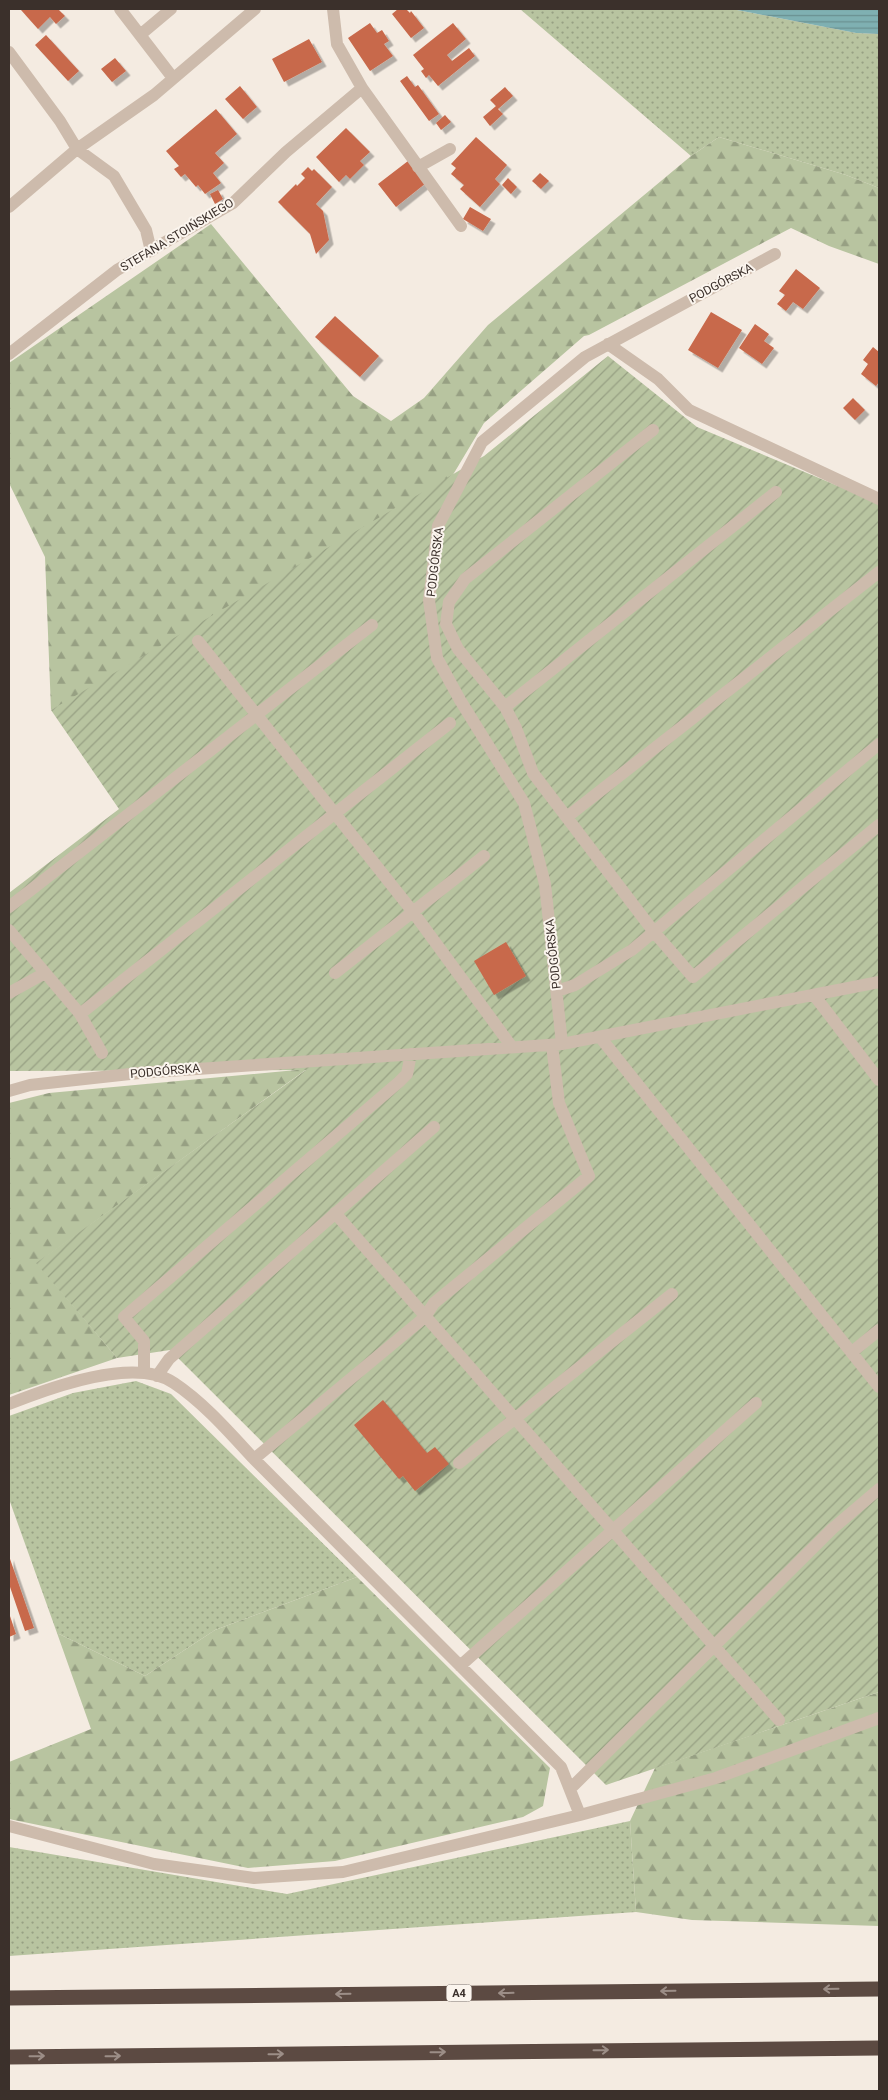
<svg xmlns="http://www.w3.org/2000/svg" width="888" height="2100" viewBox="0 0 888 2100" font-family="Roboto,sans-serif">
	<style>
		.grass { fill: url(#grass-dots) }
		.forest { fill: url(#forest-firs) }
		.garden { fill: url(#garden-furrows) }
		.water { fill: url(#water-rules) }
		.building { fill: #c8694b; filter: url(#shadow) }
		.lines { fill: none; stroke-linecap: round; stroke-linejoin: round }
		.minor { stroke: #cdbbac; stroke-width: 12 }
		.highway { stroke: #5c4a42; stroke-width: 15 }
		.oneway { stroke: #9c8e87 }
		.labels { text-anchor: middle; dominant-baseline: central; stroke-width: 4; stroke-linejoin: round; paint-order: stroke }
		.shield { fill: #fbf5ee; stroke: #756b66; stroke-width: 1 }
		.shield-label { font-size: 11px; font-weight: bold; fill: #3b302b }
		.street-label { font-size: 12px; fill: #3b302b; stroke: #fbf5ee }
	</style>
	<defs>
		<pattern id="grass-dots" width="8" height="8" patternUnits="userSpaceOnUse" patternTransform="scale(1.25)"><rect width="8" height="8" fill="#b8c4a0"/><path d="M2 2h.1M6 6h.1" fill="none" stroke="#97a083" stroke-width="1.8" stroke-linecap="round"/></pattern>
		<pattern id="forest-firs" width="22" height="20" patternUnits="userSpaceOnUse" patternTransform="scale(1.25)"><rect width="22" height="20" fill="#b8c4a0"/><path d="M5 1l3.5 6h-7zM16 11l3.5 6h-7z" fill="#97a083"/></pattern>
		<pattern id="garden-furrows" width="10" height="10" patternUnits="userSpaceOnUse" patternTransform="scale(1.25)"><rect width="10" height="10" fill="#b8c4a0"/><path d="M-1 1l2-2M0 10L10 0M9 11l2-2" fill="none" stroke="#97a083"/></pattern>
		<pattern id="water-rules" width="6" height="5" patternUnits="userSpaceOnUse" patternTransform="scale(1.25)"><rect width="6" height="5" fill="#7fb0b2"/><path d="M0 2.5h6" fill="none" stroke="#699091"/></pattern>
		<filter id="shadow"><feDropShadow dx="4.5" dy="4.5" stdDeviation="0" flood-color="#0004"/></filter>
	</defs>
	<rect width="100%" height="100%" fill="#f4ebe1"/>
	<!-- grass -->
	<path class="grass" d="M520 9H732L856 33 879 34V188L846 175 719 137 691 156Z
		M136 1381 171 1394 357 1577 215 1630 145 1676 57 1633 9 1499V1416L73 1393Z
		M630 1821 636 1912 9 1956V1847L287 1894Z"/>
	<!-- forest -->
	<path class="forest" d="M719 137 846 175 879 188V264L829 246 791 228 589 335 584 336 484 423 436 503 230 621 51 710 45 557 9 483V363L211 224 353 396 391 421 424 398 488 325 691 156Z
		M307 1069 37 1263 117 1358 9 1395V1103L49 1093Z
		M357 1577 550 1768 543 1806 523 1817 335 1861 248 1868 9 1819V1762L91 1729 57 1633 145 1676 215 1630Z
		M879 1692V1926L692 1920 636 1912 630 1821 655 1768Z"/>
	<!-- garden -->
	<path class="garden" d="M608 356 697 427 879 503V1692L606 1785 170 1350 117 1358 36 1263 306 1070 9 1071V893L119 809 51 710 484 456Z"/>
	<!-- water -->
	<path class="water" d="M732 9H879V34L856 33Z"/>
	<!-- building -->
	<path class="building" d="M22 9H58L65 16 56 24 50 17 38 29 21 10Z
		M398 9H406L410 13 411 11 424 28 411 38 392 14Z
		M370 23 377 33 382 30 389 41 384 44 393 56 370 71 348 38Z
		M453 23 466 39 447 55 452 61 469 48 475 56 438 86 429 75 426 78 421 71 424 69 413 55Z
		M46 35 79 71 68 81 35 45Z
		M309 39 322 62 284 82 272 59Z
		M115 58 126 71 112 82 101 69Z
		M407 76 415 87 418 85 439 114 429 121 400 81Z
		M240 86 257 107 243 119 225 99Z
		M505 87 513 96 498 109 503 114 490 126 483 117 496 106 490 100Z
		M216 109 237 134 215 153 224 163 213 173 221 183 205 194 198 185 196 187 185 174 181 177 174 169 179 166 166 151Z
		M445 115 451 122 441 130 436 123Z
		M346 128 370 152 360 161 364 165 350 179 346 175 339 182 316 157Z
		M476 137 507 165 495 179 500 184 480 207 460 189 464 185 451 174 456 168 451 164Z
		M408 161 426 183 396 207 378 184Z
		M308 167 312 171 314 169 332 187 316 204 323 211 329 240 316 254 310 234 278 202 296 184 297 186 305 178 301 174Z
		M540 173 549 181 541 189 532 181Z
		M508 178 517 187 511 194 502 185Z
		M218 190 223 199 215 204 210 194Z
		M470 207 491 219 483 231 463 219Z
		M796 269 820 288 803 309 793 302 786 311 777 304 785 295 779 291Z
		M711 312 742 330 718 368 688 350Z
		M335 316 379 356 360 377 315 337Z
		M755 324 769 334 764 341 774 348 762 364 739 348Z
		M873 347 879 352V382L876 386 861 374 868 364 863 360Z
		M853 398 865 410 855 420 843 408Z
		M506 942 526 976 494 995 474 961Z
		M383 1400 427 1453 435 1447 449 1464 415 1491 403 1476 399 1479 354 1425Z
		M9 1556 34 1628 25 1631 9 1584Z
		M9 1613 16 1634 9 1637Z"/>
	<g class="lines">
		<!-- minor -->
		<path class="minor" d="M120 9 173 78
			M333 9 337 44 362 88 461 226
			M140 35 171 9
			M9 52 60 121 77 149 114 176 146 230 151 251
			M418 167 450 149
			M9 207 77 149 154 95 255 9
			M608 344 658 379 689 410 879 499
			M9 354 117 270 233 203 286 152 362 88
			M653 430 465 579 449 602 446 624 458 649 505 707 516 728 533 773 654 932 693 977 879 825
			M198 641 413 912 512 1047
			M505 707 776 492
			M567 817 879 572
			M9 907 372 625
			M9 930 80 1014 102 1053
			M335 973 484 856
			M557 991 575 985 632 950 879 744
			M9 993 45 973
			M814 995 879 1080
			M80 1014 450 723
			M600 1037 879 1387
			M562 1044 545 884 524 803 460 700 437 658 429 600 438 526 482 442 585 357 775 254
			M9 1091 30 1085 139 1073 562 1044 879 982
			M335 1213 779 1720
			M852 1352 879 1330
			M144 1371V1341L124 1317 399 1082 407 1074 411 1054
			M157 1376 169 1359 434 1127
			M9 1404C49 1388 135 1356 174 1383 204 1403 229 1432 254 1459L561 1767 580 1815
			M254 1459 425 1317 434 1303 589 1176 559 1103 552 1045
			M459 1463 672 1294
			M460 1666 756 1403
			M570 1789 832 1529 879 1489
			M9 1826 154 1864 254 1878 343 1872 580 1815 716 1778 879 1718"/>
		<!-- highway -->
		<path class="highway" d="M9 1998 879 1989
			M9 2057 879 2048"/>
	</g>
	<!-- one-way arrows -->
	<defs><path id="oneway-shaft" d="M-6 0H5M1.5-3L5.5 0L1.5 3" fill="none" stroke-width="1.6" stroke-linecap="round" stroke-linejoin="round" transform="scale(1.25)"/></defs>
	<g class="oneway">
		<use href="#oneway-shaft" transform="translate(831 1989) rotate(179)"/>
		<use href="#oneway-shaft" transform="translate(668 1991) rotate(179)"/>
		<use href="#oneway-shaft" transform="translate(506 1993) rotate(179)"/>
		<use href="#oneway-shaft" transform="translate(343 1994) rotate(179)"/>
		<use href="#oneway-shaft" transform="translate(601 2050) rotate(-1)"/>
		<use href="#oneway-shaft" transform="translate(438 2052) rotate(-1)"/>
		<use href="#oneway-shaft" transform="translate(276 2054) rotate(-1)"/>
		<use href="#oneway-shaft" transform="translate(37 2056) rotate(-1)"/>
		<use href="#oneway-shaft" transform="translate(113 2056) rotate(-1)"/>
	</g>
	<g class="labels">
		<!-- shield labels -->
		<rect class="shield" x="446.5" y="1984.5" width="25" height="17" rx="4"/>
		<g class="shield-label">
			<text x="459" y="1993">A4</text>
		</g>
		<!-- street labels -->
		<g class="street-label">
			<text transform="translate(177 235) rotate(-31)">STEFANA STOIŃSKIEGO</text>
			<text transform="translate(721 283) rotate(-28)">PODGÓRSKA</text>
			<text transform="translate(435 562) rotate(-83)">PODGÓRSKA</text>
			<text transform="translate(553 954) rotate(-96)">PODGÓRSKA</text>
			<text transform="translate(165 1071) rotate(-5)">PODGÓRSKA</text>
		</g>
	</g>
	<!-- border -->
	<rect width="888" height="2100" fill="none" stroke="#3b302b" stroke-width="20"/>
</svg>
